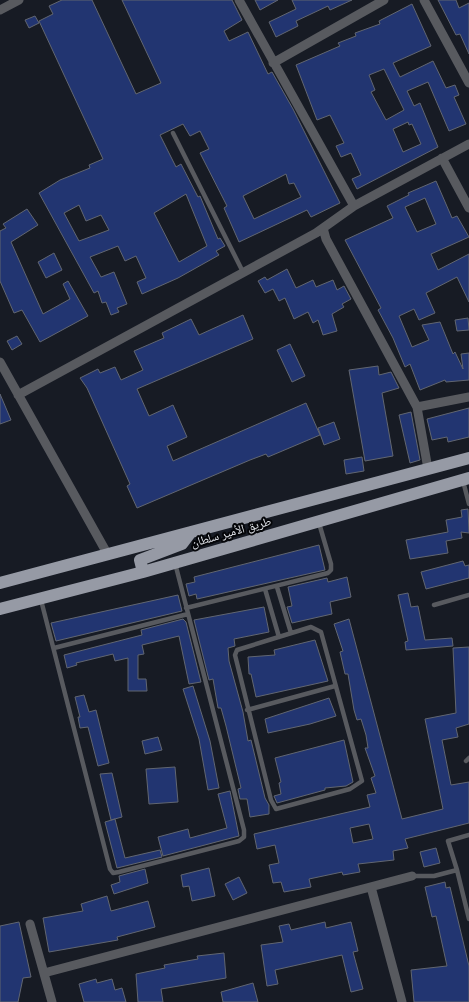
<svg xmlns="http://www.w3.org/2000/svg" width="469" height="1002" viewBox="0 0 469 1002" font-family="Figtree,'Noto Naskh Arabic',sans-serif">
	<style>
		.building { fill: #223571; stroke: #616671; fill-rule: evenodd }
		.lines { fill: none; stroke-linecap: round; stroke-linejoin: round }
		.service { stroke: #585a5f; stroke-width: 4.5 }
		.minor { stroke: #585a5f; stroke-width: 9 }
		.primary { stroke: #969aa5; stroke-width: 12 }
		.labels { text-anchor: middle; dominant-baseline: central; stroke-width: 4; stroke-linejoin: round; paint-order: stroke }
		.street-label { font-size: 12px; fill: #e6e9ef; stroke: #050609 }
	</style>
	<rect width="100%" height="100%" fill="#171b24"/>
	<!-- building -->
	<path class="building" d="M62 0H92L136 94 161 83 122 0H232L242 20 224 31 229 41 248 32 268 74 272 72 293 109 340 203 311 217 307 210 239 242 224 208 227 206 200 153 209 149 200 131 190 136 183 124 160 135 176 167 181 164 198 197 200 196 218 239 220 238 225 246 216 251 219 255 178 278 142 294 137 282 146 278 136 256 125 261 118 246 90 257 101 277 114 272 127 304 117 308 119 312 111 315 106 302 102 303 98 291 94 293 39 193 60 180 90 168 89 165 103 159 39 21 53 14 49 6ZM286 174 289 184 294 183 301 197 254 219 243 196ZM186 194 207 246 179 262 154 213ZM79 205 86 221 101 215 109 230 79 241 64 213Z
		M255 0H278L260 10Z
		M292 0H352L330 10 328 6 296 21 298 26 276 37 269 22 296 9Z
		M438 0H456L459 8 469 3V54L460 34 456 35Z
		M412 4 431 46 393 63 400 77 433 61 446 88 455 85 459 95 454 97 466 124 449 131 428 82 407 91 414 106 420 103 438 147 357 189 352 179 361 175 351 153 341 157 336 146 344 143 330 115 317 120 296 65 340 46 338 43 356 36 355 33 380 24 379 21ZM384 69 404 110 386 120 371 92 375 90 369 75ZM408 122 409 125 412 124 421 144 403 152 393 129Z
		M35 16 39 23 29 28 25 20Z
		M436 181 452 218 457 216 469 237 431 254 438 270 469 254V302L457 277 426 293 435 313 419 320 414 309 399 316 412 347 429 340 422 325 440 322 453 354 455 352 463 369 461 354 469 353V380L446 382 445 380 420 390 410 364 405 367 393 338 378 310 381 308 345 240 393 218 387 206 409 195 408 193ZM425 198 436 224 417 232 405 207Z
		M27 209 38 225 11 242 43 314 70 299 63 284 68 281 88 316 40 342 22 310 14 313 0 281V231L6 228 3 224Z
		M54 253 62 270 46 278 38 262Z
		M287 269 296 288 313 280 316 287 333 280 337 290 344 286 351 299 342 304 344 307 332 314 337 331 323 335 318 320 313 323 308 312 294 319 285 298 279 301 273 289 265 293 258 281 265 277 267 280Z
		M243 315 253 339 137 389 149 416 173 405 187 437 167 446 173 461 306 403 320 435 268 457 266 454 250 460 137 508 127 486 130 484 87 388 80 378 98 369 100 373 115 367 121 380 143 370 134 351 164 338 162 333 191 319 199 335Z
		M468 318 469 330 457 331 455 320Z
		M17 336 22 344 12 350 7 341Z
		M290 344 305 376 292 382 277 350Z
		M378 366 379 375 391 372 399 388 382 393 393 456 365 461 349 370Z
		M0 394 11 420 0 424Z
		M469 408V437L448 442 447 437 432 440 427 419Z
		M411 412 420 460 410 463 399 415Z
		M334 422 340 439 324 445 318 428Z
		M362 457 364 471 346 474 344 460Z
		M468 509 469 533 461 532 462 538 446 541 448 553 410 559 406 540 448 532 446 520 462 517 461 510Z
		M319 545 325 570 197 599 196 594 189 596 186 584 195 582 194 577Z
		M463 561 465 566 469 565V578L426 589 421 572Z
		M347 577 351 597 330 602 332 614 292 623 287 607 292 606 288 587 327 578 328 582Z
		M408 593 411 607 418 606 425 640 452 638 453 646 406 650 405 642 408 641 398 595Z
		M178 595 182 611 56 641 51 623Z
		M264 607 269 632 234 639 235 646 228 648 229 661 243 712 248 741 251 740 265 798 269 805V814L250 817 247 799H240L238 789 241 788 226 726 221 708H218L213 679 209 680 194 620Z
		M183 619 186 622 201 682 189 684 179 636 142 645 144 654 138 655V679H146L147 691H128V658L115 661 113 654 76 663 77 665 67 668 64 655 142 635 141 630Z
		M349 619 402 819 443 809 425 719 456 713 453 648 469 647V724L456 728 458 737 442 740 451 785 469 782V823L405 839 408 848 393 851 394 860 358 864 360 872 343 875 342 872 309 879 311 887 284 892 281 882 273 883 269 865 279 863 275 845 257 849 254 834 370 807 367 795 376 793 371 778 375 776 365 748H368L366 735 361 719 357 720 354 710 348 674H345L340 652 343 651 334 624ZM369 824 373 839 353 843 350 828Z
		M315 640 328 681 256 697 251 674H249L248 657 275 655 274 650Z
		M193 686 210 741 219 788 208 790 199 739 183 689Z
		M84 695 89 712 96 710 109 763 98 766 88 727 80 728 78 717H80L75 697Z
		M329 698 336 716 310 724 268 733 265 719Z
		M158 737 162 750 145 754 142 741Z
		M344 740 353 782 346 786 325 788V790L277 803 274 796 281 794 279 783 281 782 275 758Z
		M175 767 178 802 149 804 146 769Z
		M112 773 122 817 111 820 100 774Z
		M230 791 239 836 163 856 158 837 188 829 190 838 227 828 218 794Z
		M115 819 125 858 160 850 162 857 117 868 105 822Z
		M436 848 440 863 424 867 420 852Z
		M209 868 215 896 192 901 189 886 183 887 181 875Z
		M145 869 148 883 114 894 111 885 120 882 119 876Z
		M239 877 247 893 233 900 225 884Z
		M445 882 446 888 450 887 469 966V1002H414L411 970 447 966 436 916 432 917 425 887Z
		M107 896 111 911 148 901 155 927 117 937 118 940 49 952 43 918 83 911 81 904Z
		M19 922 31 977 23 978 18 1002H0V926Z
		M325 922 326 928 351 922 358 951 353 952 363 989 351 992 342 955 275 970 278 984 267 986 261 945 283 942 279 926 289 924 291 930Z
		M224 953 226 978 161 989 163 1002H138L136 974 165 968 164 965 198 959 197 956Z
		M96 979 97 983 112 979 115 990 122 988 126 1002H84L79 984Z
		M253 983 258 1002H223L221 992Z"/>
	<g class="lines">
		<!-- service -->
		<path class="service" d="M173 133 243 272
			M463 481 469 504
			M277 587 291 633
			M265 589 279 637
			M41 600 110 869 113 873 119 872 239 841 244 837V830L175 563
			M434 605 469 595
			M186 608 328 573 331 570V564L319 523
			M311 627 321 632 362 781 350 789 276 809 271 800 235 655 237 650Z
			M54 648 188 614
			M247 710 335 686
			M466 761 469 758
			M457 870 469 919
			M412 876H434L457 870 448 841 469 835"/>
		<!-- minor -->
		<path class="minor" d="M239 0 354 206
			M424 0 469 83
			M0 10 19 0
			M273 63 384 0
			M442 158 469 208
			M323 228 326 239 417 407 469 397
			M0 362 108 555
			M18 395 316 233 354 206 469 144
			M417 407 428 469
			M371 887 402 1002
			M30 924 52 1002
			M44 973 412 876"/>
		<!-- primary -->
		<path class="primary" d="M143 572 140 560 182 544 191 532
			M0 583 469 458
			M0 609 143 572 469 478"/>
	</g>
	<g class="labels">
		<!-- street labels -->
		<g class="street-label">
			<text transform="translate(231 532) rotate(-16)">طريق الأمير سلطان</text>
		</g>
	</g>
</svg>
